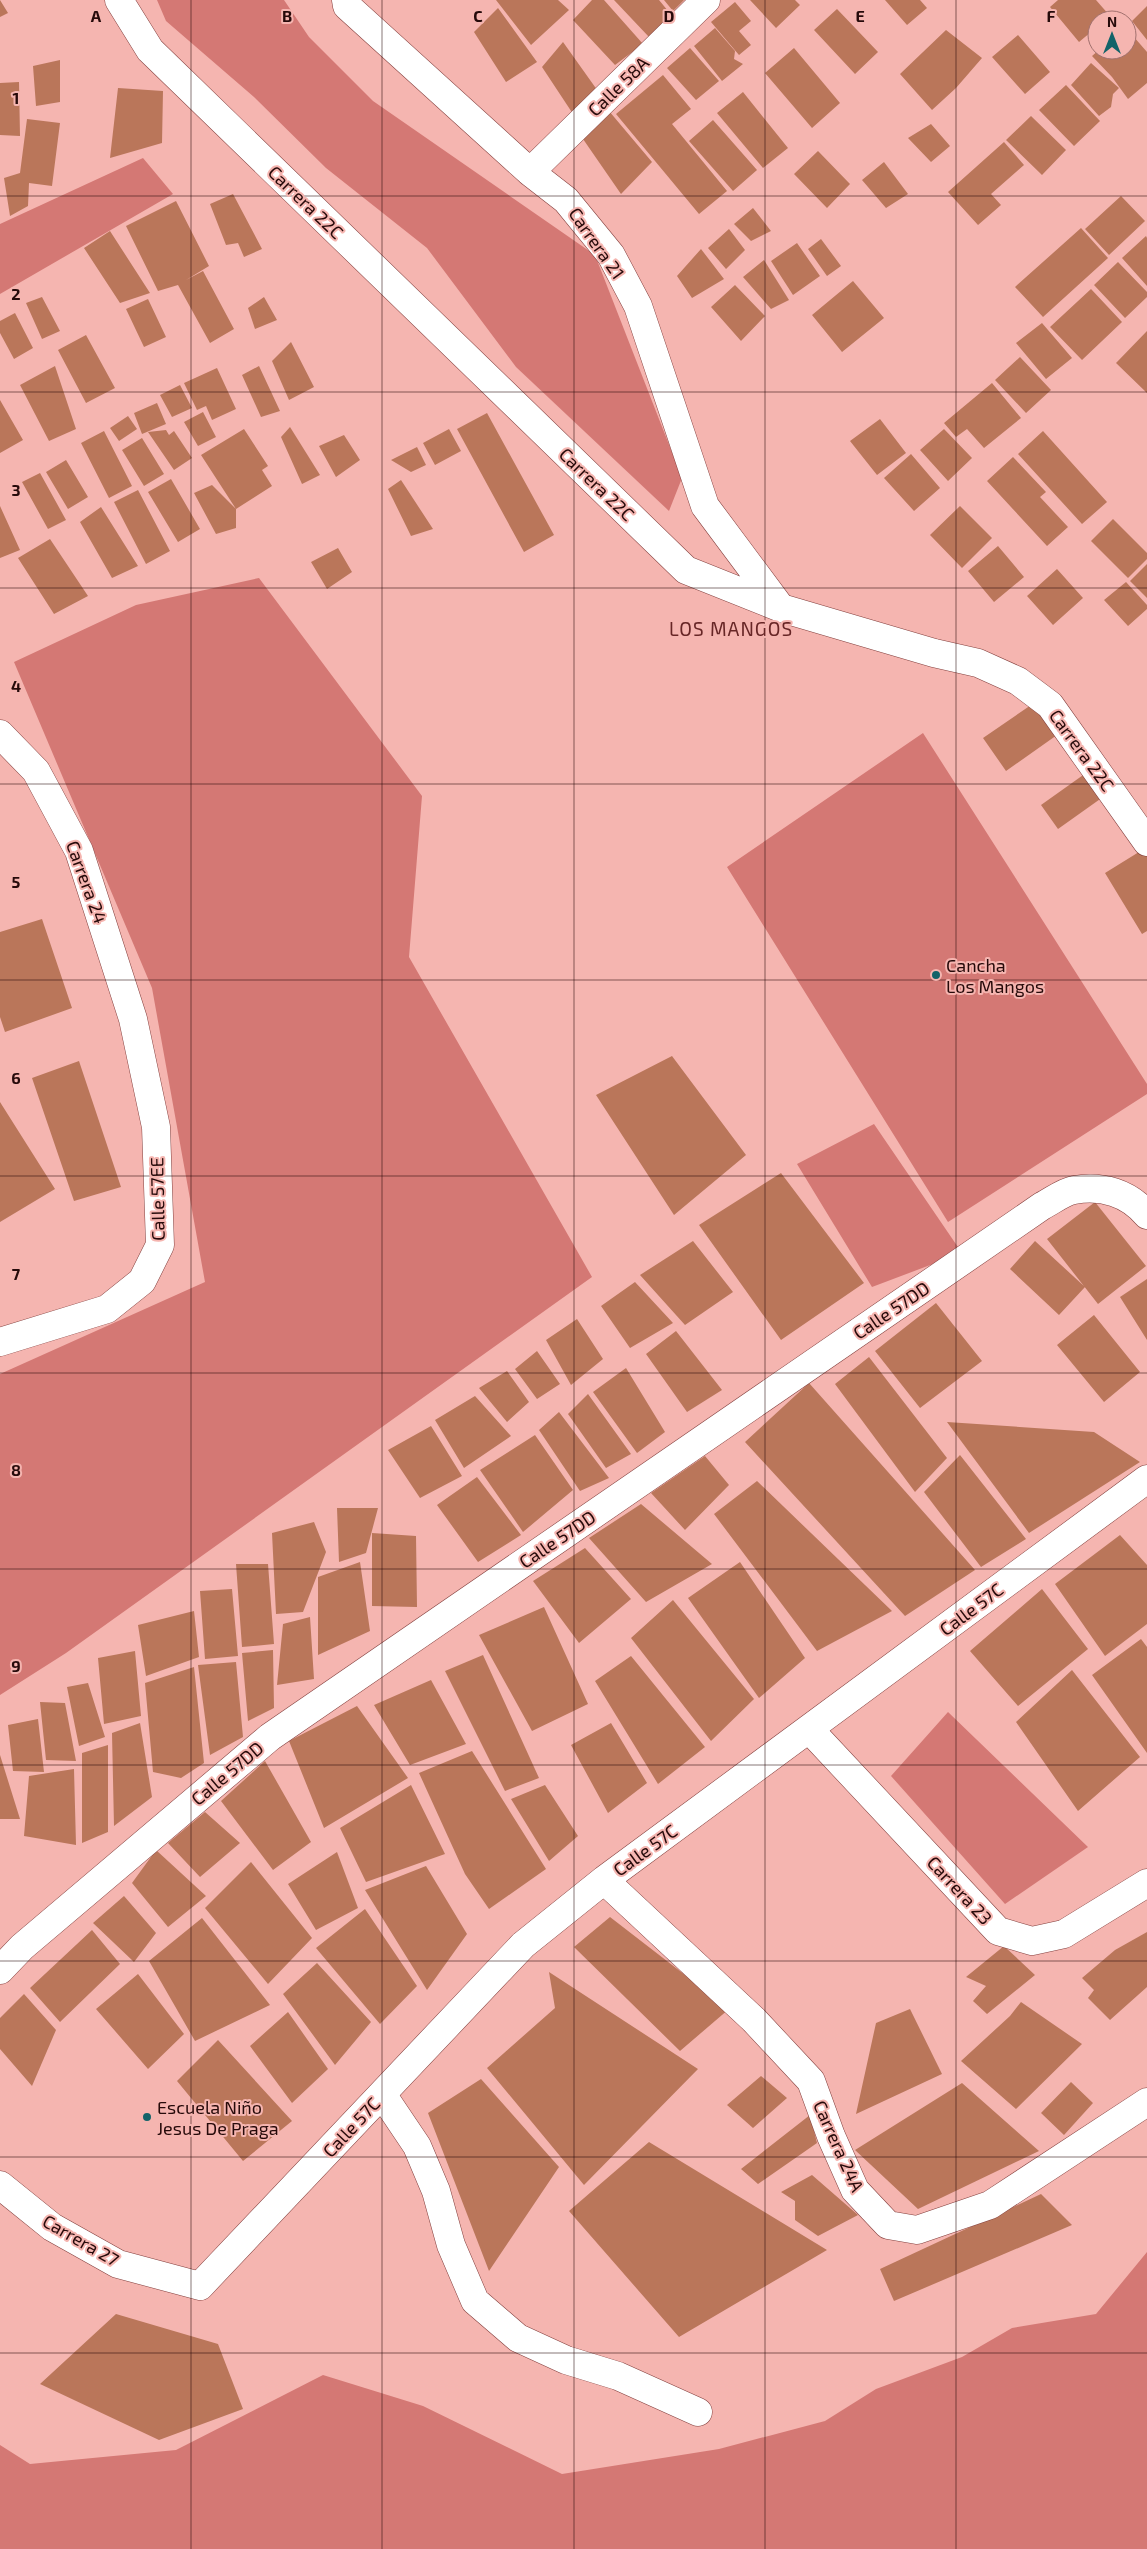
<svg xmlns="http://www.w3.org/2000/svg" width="1147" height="2549" viewBox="0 0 1147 2549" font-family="'Exo 2',sans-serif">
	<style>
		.green { fill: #d47874 }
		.building { fill: #ba765a }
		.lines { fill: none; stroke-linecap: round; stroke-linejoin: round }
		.minor-casing { stroke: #84403e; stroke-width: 29 }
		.minor { stroke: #fff; stroke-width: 28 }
		.grid { fill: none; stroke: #260a0a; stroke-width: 1; stroke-opacity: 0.55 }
		.poi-dot { fill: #136369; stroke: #f5b5b0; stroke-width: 2 }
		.labels { text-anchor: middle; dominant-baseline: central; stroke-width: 4; stroke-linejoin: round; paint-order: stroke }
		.street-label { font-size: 18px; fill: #260a0a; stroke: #f5b5b0 }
		.poi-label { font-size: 18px; fill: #260a0a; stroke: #f5b5b0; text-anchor: start }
		.neighbourhood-label { font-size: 19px; letter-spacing: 1px; fill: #672626; stroke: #f5b5b0 }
		.grid-label { font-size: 16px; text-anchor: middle; font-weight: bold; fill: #260a0a; stroke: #f5b5b0; stroke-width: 4; stroke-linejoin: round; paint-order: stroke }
	</style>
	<rect width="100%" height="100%" fill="#f5b5b0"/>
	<!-- green -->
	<path class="green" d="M157 0H284L309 37 373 101 595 255 682 478 669 511 516 367 427 248 326 168 254 97 166 21Z
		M143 158 173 194 0 294V224Z
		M259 578 422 796 409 957 592 1277 66 1653 0 1695V1374L205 1282 152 988 14 662 136 605Z
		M923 733 1147 1084V1094L948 1222 727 867Z
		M874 1124 962 1253 872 1287 797 1164Z
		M948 1712 1088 1847 1005 1904 891 1776Z
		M1147 2252V2549H0V2445L30 2464 176 2450 323 2375 423 2406 562 2474 719 2449 825 2421 876 2389 962 2357 1012 2328 1096 2314Z"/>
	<!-- building -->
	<path class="building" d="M0 0 8 13 0 17Z
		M496 0H558L569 10 531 45Z
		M592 0H604L643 44 615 65 573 20Z
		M614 0H659L673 17 649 37Z
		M664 0H684L673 11Z
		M750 0H795L800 5 776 28Z
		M885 0H920L927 8 907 25Z
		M1058 0H1096L1110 16 1105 20H1097V27L1079 42 1050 7Z
		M735 2 751 21 739 31 751 45 739 55 711 22Z
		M1147 6V40L1132 21Z
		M498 8 537 62 506 82 474 32Z
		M837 9 878 52 855 74 814 30Z
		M715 28 735 51 734 59 743 64 722 81 694 46Z
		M1127 29 1147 52V83L1128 99 1112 77 1092 56 1099 50H1127Z
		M946 30 982 58 956 88 932 110 900 74Z
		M1018 35 1050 72 1025 94 992 57Z
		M563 42 600 94 577 120 542 67Z
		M690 48 719 81 696 100 667 68Z
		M794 48 840 103 812 128 765 73Z
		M60 60V102L36 106 33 66Z
		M1091 63 1119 88 1113 94 1111 107 1099 116 1071 85Z
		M663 75 691 109 672 124 727 191 699 214 616 114Z
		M19 82 20 136 0 135V83Z
		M1066 85 1100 121 1074 146 1039 110Z
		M118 88 163 91 162 143 110 158Z
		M743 92 788 148 763 168 717 113Z
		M609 111 652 162 621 194 583 139Z
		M1031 116 1066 150 1042 175 1006 140Z
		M27 119 60 123 52 186 29 183 28 206 10 216 4 178 20 173Z
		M713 120 757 170 733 191 689 141Z
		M931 124 950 146 931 162 908 138Z
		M1004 142 1024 165 991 194 1001 205 978 225 948 192Z
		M818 151 850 184 827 208 794 174Z
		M884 162 908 194 886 208 862 180Z
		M233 194 262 249 244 257 238 243 226 245 210 204Z
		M1121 196 1145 221 1109 255 1085 229Z
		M176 201 209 266 186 280 203 271 234 329 210 343 178 285 158 291 126 226Z
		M753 208 771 231 751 241 734 224Z
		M1081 228 1108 258 1043 317 1015 287Z
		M729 229 745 250 726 269 708 248Z
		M110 231 150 293 120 303 84 248Z
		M1146 236 1147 238V286L1122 258Z
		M821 239 841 266 827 276 808 249Z
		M797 243 820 276 793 295 771 261Z
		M701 249 724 279 692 298 677 276Z
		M764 260 789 300 771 309 743 277Z
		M1118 262 1147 292V297L1125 318 1094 285Z
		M853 281 884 318 842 352 812 315Z
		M735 285 765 316 741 341 711 307Z
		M1091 289 1122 322 1082 360 1050 327Z
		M42 297 60 331 42 339 26 303Z
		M264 297 277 320 255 329 248 308Z
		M148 299 166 337 144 347 126 309Z
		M15 313 33 348 14 359 0 333V321Z
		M1042 323 1072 358 1046 379 1016 343Z
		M1147 331V393L1116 363Z
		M86 335 115 388 86 403 58 350Z
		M291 342 314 387 289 400 272 361Z
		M1020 357 1051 390 1026 413 995 380Z
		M55 366 76 429 49 441 20 385Z
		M259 366 280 411 261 417 242 375Z
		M217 368 236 409 212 420 206 406 197 410 184 383Z
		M992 383 1021 418 984 448 967 429 956 437 944 423Z
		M180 385 192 408 172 417 160 395Z
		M0 400 23 440 0 453Z
		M157 403 166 424 142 434 134 413Z
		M203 412 216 437 198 446 184 422Z
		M487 413 554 535 524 552 457 429Z
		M128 416 137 429 119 441 110 428Z
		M880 419 906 453 877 475 850 441Z
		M290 427 320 475 302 484 281 437Z
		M244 429 268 466 262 470 272 486 236 509V528L216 534 194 493 212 485 236 509 201 455Z
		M449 429 461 451 435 465 423 443Z
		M944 429 972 458 948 481 920 450Z
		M166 430 169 435 174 431 192 458 174 470 148 432Z
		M104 431 132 486 109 498 81 443Z
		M1043 431 1107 502 1082 524 1018 454Z
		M344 435 360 460 336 477 319 446Z
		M142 438 164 474 144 486 122 450Z
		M417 447 426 465 411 472 391 460Z
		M911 454 940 488 914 511 884 478Z
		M1013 457 1046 492 1040 497 1068 527 1047 546 987 481Z
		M66 460 88 497 68 509 46 472Z
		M40 473 66 520 48 529 22 482Z
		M171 479 200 529 178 542 148 492Z
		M401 480 433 529 411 536 388 489Z
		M138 490 170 551 146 564 114 502Z
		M0 506 20 550 0 558Z
		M960 506 992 538 962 568 930 535Z
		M101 507 138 566 112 578 80 522Z
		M1113 519 1147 553V559L1128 578 1091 541Z
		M50 539 88 596 54 614 18 558Z
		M998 546 1024 577 994 602 968 571Z
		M338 548 352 572 327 589 311 562Z
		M1147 564V598L1130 581Z
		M1057 569 1083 598 1053 625 1027 596Z
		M1126 582 1147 605V609L1128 626 1104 600Z
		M1034 703 1057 735 1006 771 983 738Z
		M1086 773 1103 797 1058 829 1041 805Z
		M1147 847V931L1142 934 1105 873Z
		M42 919 72 1008 5 1032 0 1017V932Z
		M672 1056 746 1155 674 1215 596 1095Z
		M79 1061 121 1187 74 1201 32 1078Z
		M0 1102 55 1189 0 1222Z
		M781 1173 864 1283 781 1340 699 1225Z
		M1095 1202 1146 1266 1098 1304 1047 1239Z
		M693 1241 733 1292 685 1325 640 1275Z
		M1035 1241 1085 1287 1059 1315 1010 1269Z
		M1147 1279V1340L1120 1297Z
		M635 1282 673 1323 630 1348 601 1306Z
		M936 1303 982 1361 920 1408 875 1351Z
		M1094 1315 1140 1372 1104 1402 1057 1345Z
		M577 1319 603 1359 571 1385 546 1340Z
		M676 1331 722 1390 687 1412 646 1354Z
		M537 1351 560 1384 537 1399 515 1369Z
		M869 1357 947 1458 915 1492 835 1384Z
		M626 1368 665 1432 637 1453 593 1392Z
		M507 1371 529 1402 507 1422 479 1388Z
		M809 1383 975 1570 905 1616 745 1442Z
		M588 1394 631 1454 606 1468 568 1414Z
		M475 1396 511 1436 464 1468 435 1420Z
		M559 1412 609 1478 580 1491 539 1430Z
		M947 1422 1094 1432 1140 1462 1029 1533Z
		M431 1426 462 1476 420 1498 388 1450Z
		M535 1435 573 1490 523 1532 480 1470Z
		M960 1455 1026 1539 981 1567 924 1492Z
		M705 1456 729 1485 685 1530 651 1493Z
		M477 1477 521 1535 478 1562 437 1505Z
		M757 1481 892 1611 817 1651 714 1514Z
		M641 1504 712 1564 646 1602 589 1538Z
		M337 1508H378L366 1553 339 1562Z
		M314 1522 326 1552 303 1612 276 1614 272 1533Z
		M372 1533 416 1536 417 1607 372 1606Z
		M1120 1535 1147 1565V1624L1105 1656 1055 1584Z
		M585 1548 631 1599 579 1643 533 1581Z
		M360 1562 370 1631 318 1655V1577Z
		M740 1562 805 1658 759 1698 688 1598Z
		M236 1564H268L274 1644 242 1647Z
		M232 1589 238 1656 205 1659 200 1591Z
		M1042 1589 1088 1649 1018 1706 970 1651Z
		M673 1600 754 1699 711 1741 631 1638Z
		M544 1607 588 1704 532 1731 479 1635Z
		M194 1611 199 1657 146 1676 138 1625Z
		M310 1617 314 1679 277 1685 283 1624Z
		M1141 1639 1147 1647V1753L1092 1675Z
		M273 1650 274 1708 248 1721 242 1653Z
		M135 1651 141 1716 104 1724 98 1658Z
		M483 1655 539 1778 505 1791 445 1671Z
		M631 1656 705 1747 658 1784 595 1681Z
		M236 1662 243 1737 210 1755 198 1665Z
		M194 1667 204 1763 181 1778 153 1772 145 1683Z
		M1072 1670 1140 1757 1078 1811 1016 1722Z
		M431 1680 466 1744 410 1765 374 1705Z
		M88 1683 105 1737 79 1746 67 1687Z
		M40 1702 65 1703 76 1761 46 1760Z
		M357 1706 408 1778 324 1828 289 1741Z
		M38 1719 44 1772 13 1771 8 1725Z
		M140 1723 152 1797 114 1826 112 1733Z
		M611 1723 647 1783 608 1813 571 1745Z
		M108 1745V1832L82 1843V1753Z
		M472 1751 546 1869 489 1909 465 1874 419 1773Z
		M0 1755 20 1819H0Z
		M265 1761 311 1842 273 1870 221 1801Z
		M74 1769 76 1845 24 1836 29 1776Z
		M411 1785 445 1854 366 1882 340 1828Z
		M545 1785 578 1836 549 1861 511 1799Z
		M205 1812 240 1843 200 1877 168 1843Z
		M156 1850 206 1896 168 1927 132 1883Z
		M337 1852 358 1908 316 1930 288 1884Z
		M251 1862 312 1938 268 1984 205 1908Z
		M426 1866 467 1934 427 1990 365 1890Z
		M124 1896 156 1933 134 1962 93 1923Z
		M365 1909 417 1986 380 2024 316 1948Z
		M610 1917 729 2009 680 2051 574 1947Z
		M202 1918 270 2005 195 2041 149 1961Z
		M92 1930 120 1964 60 2022 30 1988Z
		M1147 1932V1987L1110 2020 1088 1998 1094 1990 1082 1978 1115 1950Z
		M1004 1946 1035 1975 987 2014 973 2001 986 1986 966 1977Z
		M317 1963 371 2022 335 2065 283 1994Z
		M549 1972 698 2069 584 2185 487 2068 555 2008Z
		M138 1974 184 2034 148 2069 96 2009Z
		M24 1994 56 2030 32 2086 0 2049V2018Z
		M1021 2002 1082 2044 1016 2109 961 2061 1010 2016Z
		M910 2009 942 2074 856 2114 876 2023Z
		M288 2012 328 2069 292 2103 250 2046Z
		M218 2040 292 2121 243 2161 177 2081Z
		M761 2076 787 2098 753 2128 727 2105Z
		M481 2079 559 2167 489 2271 428 2113Z
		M1071 2082 1093 2103 1064 2135 1041 2113Z
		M962 2083 1039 2151 918 2209 855 2150Z
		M810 2115 817 2143 758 2184 741 2169Z
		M649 2142 827 2250 679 2337 569 2211Z
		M812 2175 858 2215 818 2236 795 2220V2201L781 2192Z
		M1041 2194 1072 2225 894 2301 880 2269Z
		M116 2314 218 2344 243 2409 159 2440 40 2384Z"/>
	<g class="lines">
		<!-- minor casing -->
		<g class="minor-casing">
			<path id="minor" d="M119 0 150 50 686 570 781 608 934 653 978 663 1018 681 1050 705 1147 842
				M346 0 347 6 530 172 566 200 611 255 638 306 705 506 781 608
				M530 172 706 0
				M0 734 36 771 79 851 133 1019 156 1127 160 1245 142 1281 107 1309 0 1342
				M809 1729 998 1931 1032 1941 1064 1934 1147 1883
				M604 1880 754 2020 811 2081 831 2136 855 2190 888 2225 917 2230 990 2205 1147 2102
				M0 1970 22 1947 270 1737 1042 1206C1052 1201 1063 1192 1074 1190 1102 1185 1129 1193 1147 1215
				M382 2094 417 2146 436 2191 451 2245 475 2301 518 2338 566 2360 618 2376 698 2412
				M0 2185 52 2227 118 2264 200 2286 523 1945 604 1880 1147 1479"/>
		</g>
		<!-- minor -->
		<use href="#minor" class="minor"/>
	</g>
	<!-- grid -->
	<path class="grid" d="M191 0V2549M382 0V2549M574 0V2549M765 0V2549M956 0V2549M0 196H1147M0 392H1147M0 588H1147M0 784H1147M0 980H1147M0 1176H1147M0 1373H1147M0 1569H1147M0 1765H1147M0 1961H1147M0 2157H1147M0 2353H1147"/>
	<!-- markers -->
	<g class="poi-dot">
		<circle cx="936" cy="975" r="5"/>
		<circle cx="147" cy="2117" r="5"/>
	</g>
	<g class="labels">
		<!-- street labels -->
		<g class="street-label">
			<text transform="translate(618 86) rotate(-44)">Calle 58A</text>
			<text transform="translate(306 202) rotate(44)">Carrera 22C</text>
			<text transform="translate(597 243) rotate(55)">Carrera 21</text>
			<text transform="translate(597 484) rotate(44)">Carrera 22C</text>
			<text transform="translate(1082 750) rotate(54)">Carrera 22C</text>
			<text transform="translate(87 882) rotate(70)">Carrera 24</text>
			<text transform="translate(157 1199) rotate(-91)">Calle 57EE</text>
			<text transform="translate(891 1310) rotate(-34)">Calle 57DD</text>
			<text transform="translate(557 1539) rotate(-34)">Calle 57DD</text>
			<text transform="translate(971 1609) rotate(-37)">Calle 57C</text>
			<text transform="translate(227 1773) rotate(-40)">Calle 57DD</text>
			<text transform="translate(645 1850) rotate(-36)">Calle 57C</text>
			<text transform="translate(960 1890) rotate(47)">Carrera 23</text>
			<text transform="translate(351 2127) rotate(-47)">Calle 57C</text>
			<text transform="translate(839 2146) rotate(66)">Carrera 24A</text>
			<text transform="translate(81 2240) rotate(30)">Carrera 27</text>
		</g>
		<!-- poi labels -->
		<g class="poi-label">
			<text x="946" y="965">Cancha<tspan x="946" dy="21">Los Mangos</tspan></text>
			<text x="157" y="2107">Escuela Niño<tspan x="157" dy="21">Jesus De Praga</tspan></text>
		</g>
		<!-- neighbourhood labels -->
		<g class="neighbourhood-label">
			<text x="731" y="628">LOS MANGOS</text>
		</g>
	</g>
	<g class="grid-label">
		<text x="96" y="22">A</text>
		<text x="287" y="22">B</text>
		<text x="478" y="22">C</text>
		<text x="669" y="22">D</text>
		<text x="860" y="22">E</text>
		<text x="1051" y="22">F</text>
		<text x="16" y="104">1</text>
		<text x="16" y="300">2</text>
		<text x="16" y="496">3</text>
		<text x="16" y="692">4</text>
		<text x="16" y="888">5</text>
		<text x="16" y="1084">6</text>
		<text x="16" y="1280">7</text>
		<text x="16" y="1476">8</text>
		<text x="16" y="1672">9</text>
	</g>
	<!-- north arrow -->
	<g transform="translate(1112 35)"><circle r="24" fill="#f5b5b0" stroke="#a2716e"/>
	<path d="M0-4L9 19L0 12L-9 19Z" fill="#136369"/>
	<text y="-8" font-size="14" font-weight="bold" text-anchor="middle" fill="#260a0a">N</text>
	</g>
</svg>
